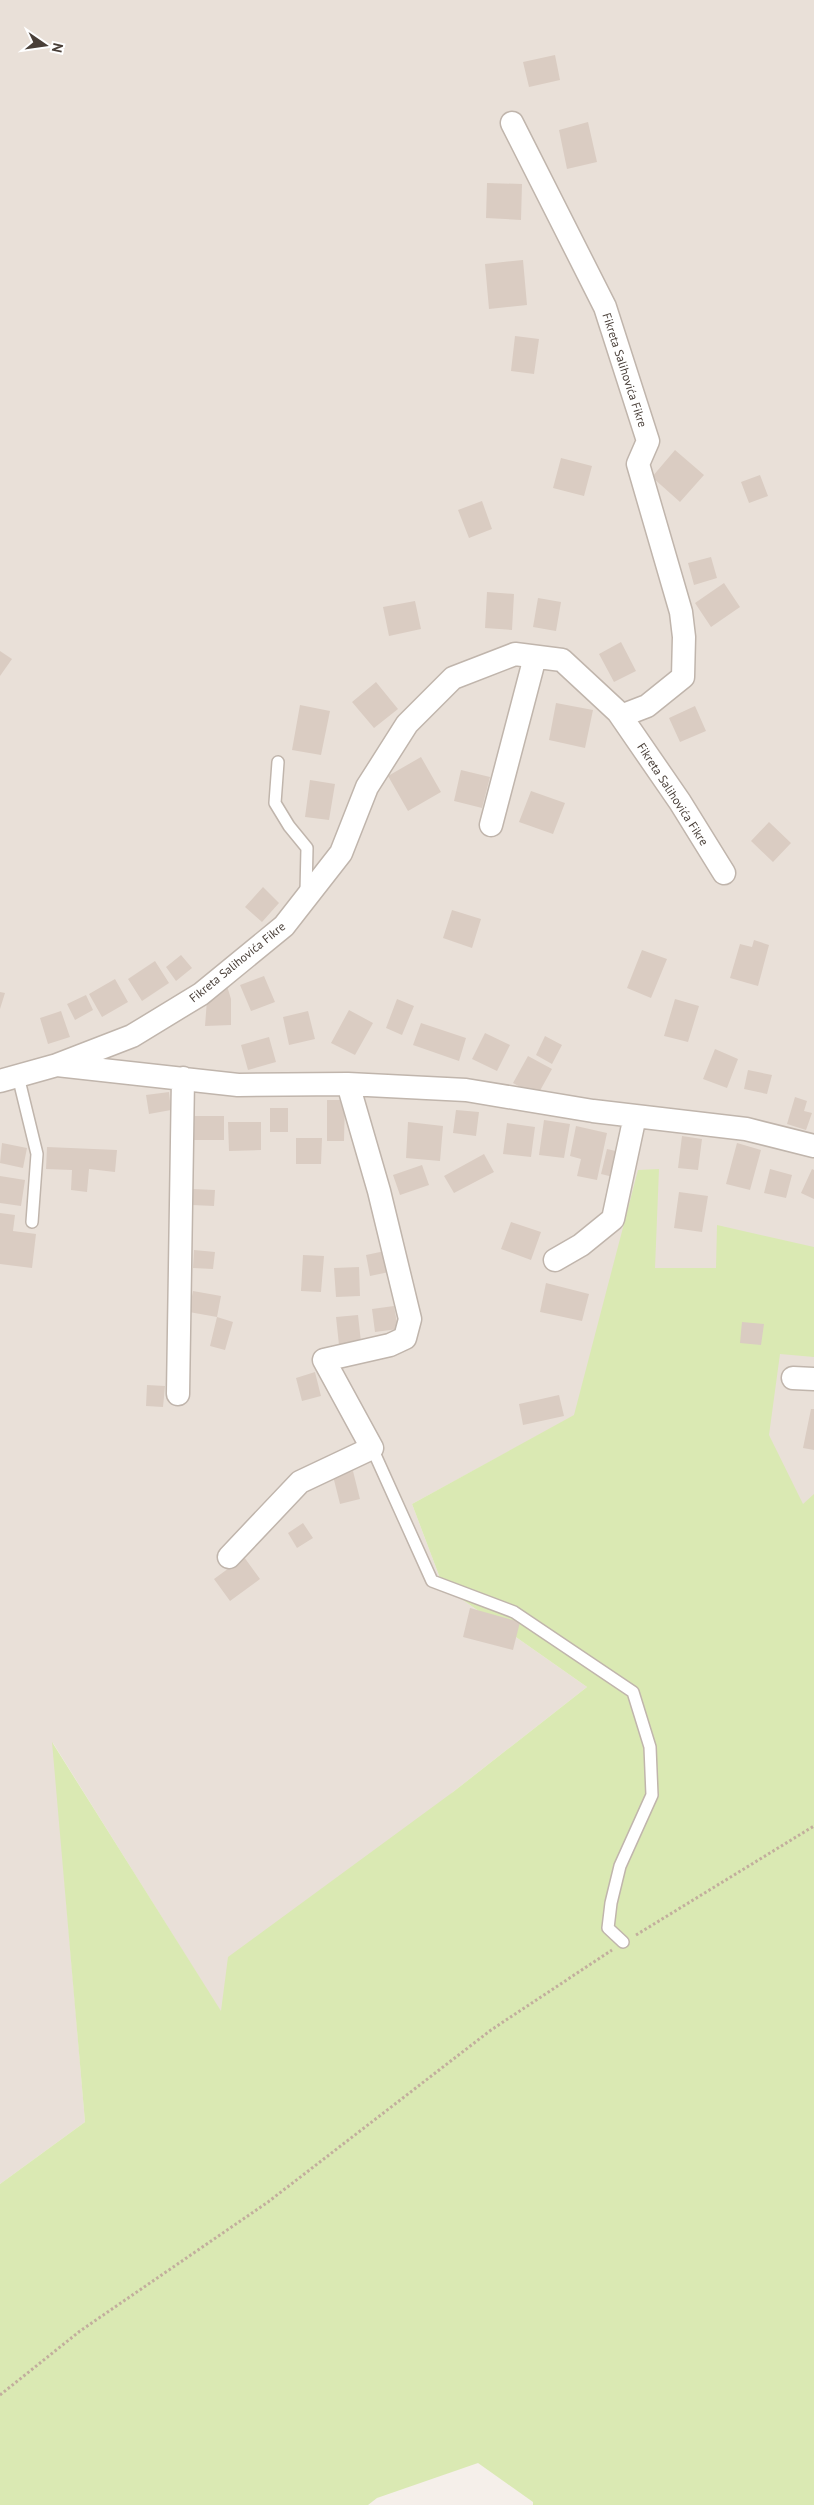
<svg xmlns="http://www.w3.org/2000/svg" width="814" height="2505" viewBox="0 0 814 2505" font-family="'PT Sans',sans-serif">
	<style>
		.residential { fill: #e9e0d8 }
		.green { fill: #dae9b3 }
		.building { fill: #daccc2 }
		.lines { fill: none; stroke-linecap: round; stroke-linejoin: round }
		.lane-casing { stroke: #c0b5ac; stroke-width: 14 }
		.street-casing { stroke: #c0b5ac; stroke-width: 25 }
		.path { stroke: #c2ae9d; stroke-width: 3; stroke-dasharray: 2.5 2.5; stroke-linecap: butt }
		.lane { stroke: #fff; stroke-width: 11 }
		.street { stroke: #fff; stroke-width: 22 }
		.labels { text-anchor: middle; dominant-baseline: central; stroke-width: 5; stroke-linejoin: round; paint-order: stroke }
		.street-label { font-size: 12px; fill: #493f38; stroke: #fff }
	</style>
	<rect width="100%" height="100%" fill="#f5efea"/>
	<!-- residential -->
	<path class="residential" d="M0 0H814V1693L603 1400 412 1504 443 1586 587 1687 453 1792 221 2012 53 1743 85 2122 0 2184Z"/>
	<!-- green -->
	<path class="green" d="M659 1169 655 1268H716L717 1225 814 1247V1357L780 1354 769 1435 803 1504 814 1494V2505H533V2502L478 2463 377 2498 368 2505H0V2184L85 2122 52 1742 221 2011 228 1957 453 1792 587 1687 443 1586 412 1504 574 1415 638 1170Z"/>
	<!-- building -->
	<path class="building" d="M555 55 560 80 529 87 523 62Z
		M588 122 597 162 567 169 559 130Z
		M487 183 522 184 521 220 486 218Z
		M523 260 527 305 489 309 485 264Z
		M515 336 539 339 534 374 511 371Z
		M675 450 704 475 680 502 652 477Z
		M561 458 592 466 584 496 553 488Z
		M760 475 768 496 749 503 741 482Z
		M482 501 492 529 469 538 458 510Z
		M711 557 717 578 694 585 688 563Z
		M724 583 740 607 711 627 695 603Z
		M487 592 514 594 512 630 485 628Z
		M538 598 561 602 556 631 533 627Z
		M415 601 421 629 389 636 383 607Z
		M621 642 636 671 614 682 599 654Z
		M0 651 12 659 0 676Z
		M376 682 398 709 374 728 352 702Z
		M556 703 593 710 585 748 549 740Z
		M300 705 330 711 321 755 292 750Z
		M695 706 706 731 680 742 669 718Z
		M421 757 441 792 408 811 388 776Z
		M461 770 490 777 482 808 454 801Z
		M310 780 335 784 329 820 305 817Z
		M531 791 565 803 553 834 519 822Z
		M769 822 791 843 773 862 751 841Z
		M263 887 279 903 262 922 245 907Z
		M452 910 481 919 472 948 443 938Z
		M754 940 769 945 758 986 730 978 740 944 752 947Z
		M642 950 667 959 651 998 627 988Z
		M181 955 192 968 176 981 166 967Z
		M155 961 169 983 142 1001 128 979Z
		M264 976 275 1002 251 1011 240 985Z
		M115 979 128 1002 102 1017 89 994Z
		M227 986 231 999V1025L205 1026 207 1000Z
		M0 992 5 993 0 1009Z
		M86 995 93 1010 75 1020 67 1004Z
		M397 999 414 1006 402 1035 386 1028Z
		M675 999 699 1006 688 1042 664 1036Z
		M349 1010 373 1023 355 1055 331 1043Z
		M61 1011 70 1037 48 1044 40 1018Z
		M308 1011 315 1039 289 1045 283 1017Z
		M421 1023 466 1038 459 1061 413 1045Z
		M485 1033 510 1045 497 1071 472 1059Z
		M545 1036 562 1045 552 1064 536 1055Z
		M269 1037 276 1062 248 1070 241 1045Z
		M715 1049 738 1059 727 1088 703 1079Z
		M528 1056 552 1069 537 1096 513 1083Z
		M748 1070 772 1075 767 1094 744 1089Z
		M169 1092 171 1110 149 1114 146 1095Z
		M795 1097 807 1101 804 1111 812 1113 806 1130 787 1124Z
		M327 1100H345L344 1141H327Z
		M270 1108H288V1132H270Z
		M456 1110 479 1112 476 1136 453 1133Z
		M189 1116H224V1140H189Z
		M544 1120 570 1124 564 1158 539 1155Z
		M228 1122H261V1150L229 1151Z
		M408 1122 443 1126 440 1161 406 1158Z
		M507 1123 535 1127 531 1157 503 1154Z
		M576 1126 607 1133 597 1180 577 1176 581 1159 570 1156Z
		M682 1136 702 1139 698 1170 678 1168Z
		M296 1138H322L321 1164H296Z
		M2 1143 27 1148 23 1168 0 1163Z
		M737 1143 761 1150 750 1190 726 1184Z
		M47 1147 117 1150 115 1172 89 1169 87 1192 71 1190 72 1170 46 1169Z
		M607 1149 620 1152 613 1177 601 1174Z
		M484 1154 494 1172 454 1193 444 1176Z
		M422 1165 429 1185 400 1195 393 1175Z
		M770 1169 792 1175 786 1198 764 1193Z
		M812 1169 814 1170V1199L801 1193Z
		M0 1176 25 1180 21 1206 0 1203Z
		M192 1189 215 1190 214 1206 192 1205Z
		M679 1192 708 1196 702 1232 674 1228Z
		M0 1213 15 1215 13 1231 36 1234 32 1268 0 1264Z
		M511 1222 541 1232 531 1260 501 1249Z
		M194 1250 215 1252 213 1269 193 1268Z
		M385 1251 389 1272 370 1276 366 1255Z
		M303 1255 324 1256 321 1292 301 1291Z
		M359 1267 360 1296 336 1297 334 1268Z
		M546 1283 589 1294 582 1321 540 1312Z
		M193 1291 221 1296 217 1317 189 1312Z
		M394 1306 398 1329 375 1332 372 1309Z
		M358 1315 361 1342 339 1345 336 1317Z
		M217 1317 233 1322 225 1350 210 1346Z
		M742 1322 764 1324 761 1345 740 1343Z
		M315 1372 321 1396 302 1401 296 1378Z
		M147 1385 165 1386 163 1407 146 1406Z
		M559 1395 564 1416 523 1425 519 1404Z
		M811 1409H814V1450L803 1448Z
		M353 1471 360 1499 340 1504 333 1476Z
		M303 1523 313 1538 297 1548 288 1533Z
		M244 1557 260 1579 230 1601 214 1579Z
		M470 1608 520 1622 513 1650 463 1637Z"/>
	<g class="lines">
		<!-- lane casing -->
		<g class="lane-casing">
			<path id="lane" d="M278 762 275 803 289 826 307 848 306 892
				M18 1076 37 1154 32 1222
				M372 1448 432 1581 514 1612 633 1692 650 1747 652 1795 620 1866 611 1903 608 1928 623 1942"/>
		</g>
		<!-- street casing -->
		<g class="street-casing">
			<path id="street" d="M512 123 605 307 648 441 638 464 681 612 684 637 683 677 647 706 621 716
				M491 825 535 657
				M57 1065 132 1036 201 994 284 926 341 853 367 787 407 724 453 678 515 654 562 660 618 712 680 802 724 873
				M0 1081 57 1065 238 1085 348 1084 466 1090 593 1111 746 1129 814 1146
				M555 1260 581 1245 613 1219 635 1116
				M793 1378 814 1379
				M178 1394 183 1078
				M229 1557 300 1482 372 1448 324 1360 390 1345 405 1338 410 1319 379 1191 348 1084"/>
		</g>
		<!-- path -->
		<path class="path" d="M636 1935 814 1826
			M0 2395 80 2331 268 2202 491 2030 612 1950"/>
		<!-- lane -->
		<use href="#lane" class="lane"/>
		<!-- street -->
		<use href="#street" class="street"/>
	</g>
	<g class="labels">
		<!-- street labels -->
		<g class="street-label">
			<text transform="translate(625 370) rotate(72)">Fikreta Salihovića Fikre</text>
			<text transform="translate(673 794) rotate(57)">Fikreta Salihovića Fikre</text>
			<text transform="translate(237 962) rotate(-39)">Fikreta Salihovića Fikre</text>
		</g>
	</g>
	<!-- north arrow -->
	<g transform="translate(45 45) rotate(103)" stroke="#ffffff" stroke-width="4" paint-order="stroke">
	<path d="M0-4L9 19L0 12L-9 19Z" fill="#493f38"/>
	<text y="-8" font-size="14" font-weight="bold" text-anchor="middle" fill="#493f38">N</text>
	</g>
</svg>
